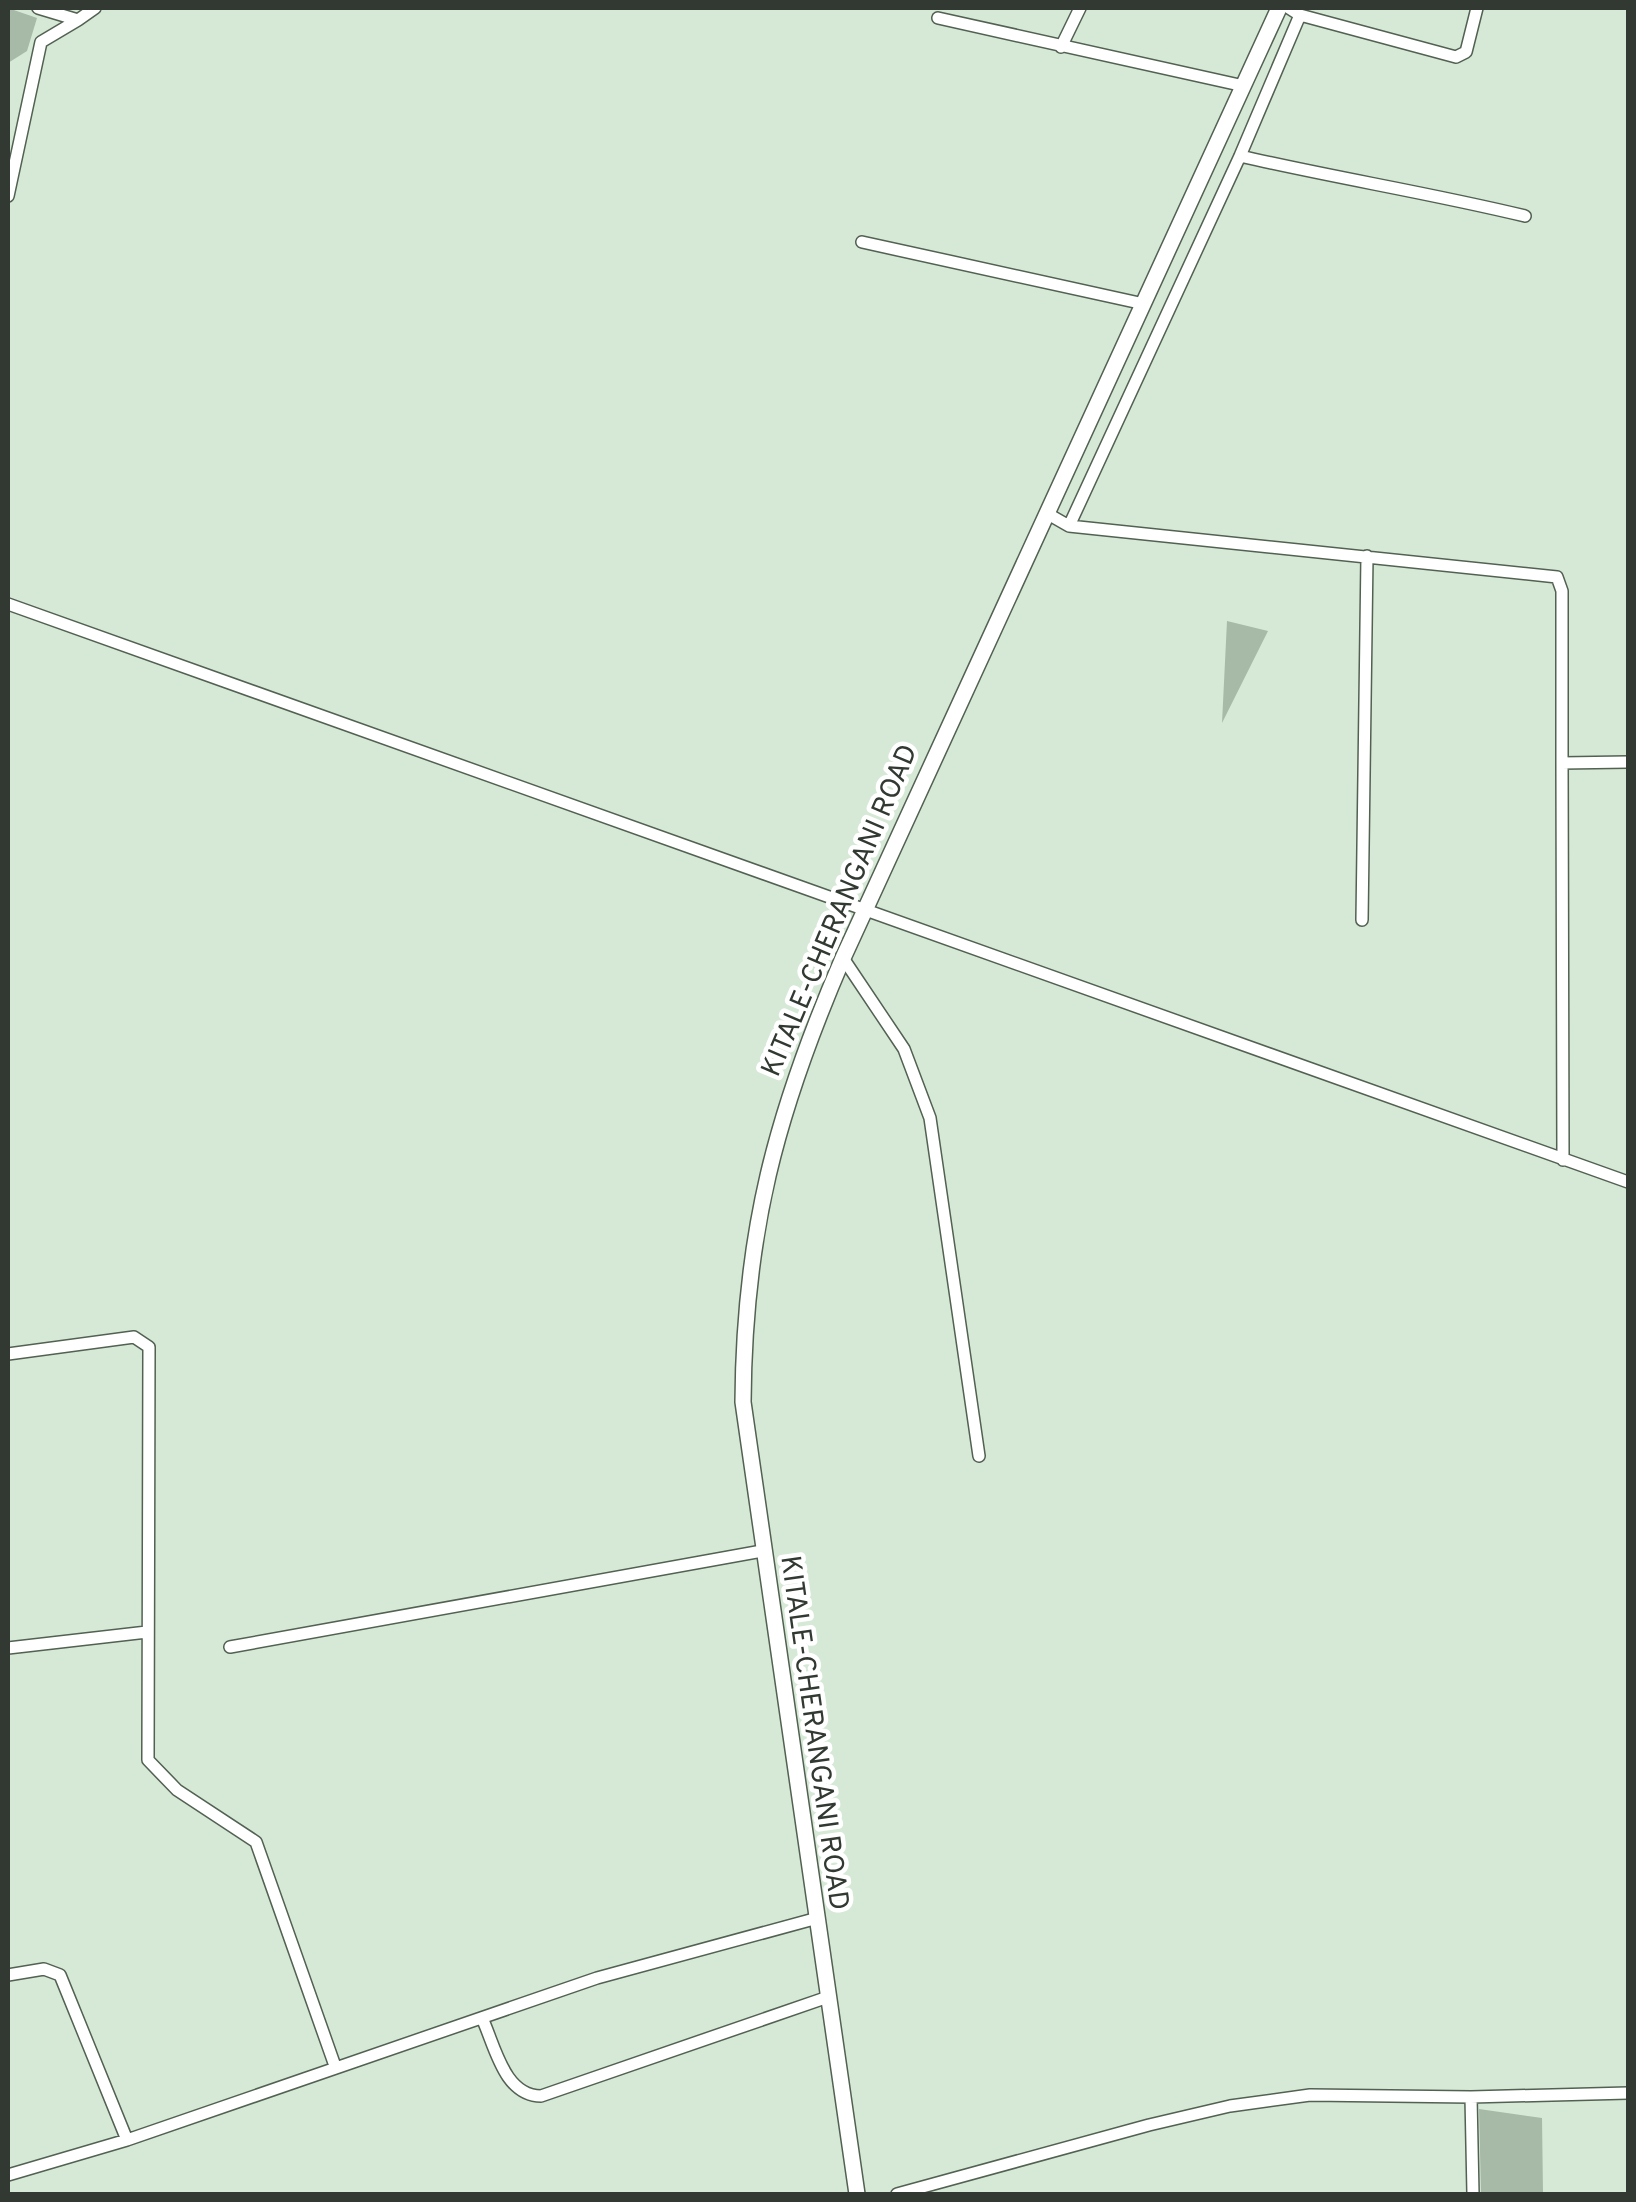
<svg xmlns="http://www.w3.org/2000/svg" width="1636" height="2202" viewBox="0 0 1636 2202" font-family="Overpass,sans-serif">
	<style>
		.green { fill: #a7b9a7 }
		.lines { fill: none; stroke-linecap: round; stroke-linejoin: round }
		.minor-casing { stroke: #526152; stroke-width: 14 }
		.major-casing { stroke: #526152; stroke-width: 18 }
		.minor { stroke: #fff; stroke-width: 11 }
		.major { stroke: #fff; stroke-width: 15 }
		.labels { text-anchor: middle; dominant-baseline: central; stroke-width: 9; stroke-linejoin: round; paint-order: stroke }
		.street-label { font-size: 28px; fill: #323932; stroke: #fff }
	</style>
	<rect width="100%" height="100%" fill="#d6e8d6"/>
	<!-- green -->
	<path class="green" d="M8 8 37 18 27 51 8 63Z
		M1227 621 1268 631 1222 723Z
		M1479 2109 1542 2118 1543 2194H1481Z"/>
	<g class="lines">
		<!-- minor casing -->
		<g class="minor-casing">
			<path id="minor" d="M38 8 78 20 95 8
				M1289 8 1300 15 1456 57 1466 52 1477 8
				M938 18 1244 86
				M1061 47 1080 8
				M1240 156C1335 178 1430 193 1525 216
				M8 196 41 42 78 20
				M862 242 1144 304
				M1048 514 1069 526 1557 577 1562 591V763L1628 762
				M1069 526 1240 156 1300 15
				M8 604 1628 1182
				M1562 763 1563 1160
				M1362 920 1367 556
				M843 958 904 1049 930 1118 979 1456
				M8 1354 134 1337 149 1347 148 1760 177 1790 256 1842 335 2066
				M230 1647 762 1551
				M8 1648 147 1632
				M8 1975 44 1969 60 1975 127 2140
				M482 2018C495 2046 504 2096 541 2096L828 1997
				M1471 2097 1473 2194
				M8 2175 127 2140 597 1978 814 1919
				M897 2194 1149 2125 1230 2106 1310 2095 1471 2097 1628 2093"/>
		</g>
		<!-- major casing -->
		<g class="major-casing">
			<path id="major" d="M857 2194 743 1402C744 1233 776 1113 843 958L1279 8"/>
		</g>
		<!-- minor -->
		<use href="#minor" class="minor"/>
		<!-- major -->
		<use href="#major" class="major"/>
	</g>
	<g class="labels">
		<!-- street labels -->
		<g class="street-label">
			<text transform="translate(841 911) rotate(-67)">KITALE-CHERANGANI ROAD</text>
			<text transform="translate(813 1733) rotate(82)">KITALE-CHERANGANI ROAD</text>
		</g>
	</g>
	<!-- border -->
	<rect width="1636" height="2202" fill="none" stroke="#323932" stroke-width="20"/>
</svg>
